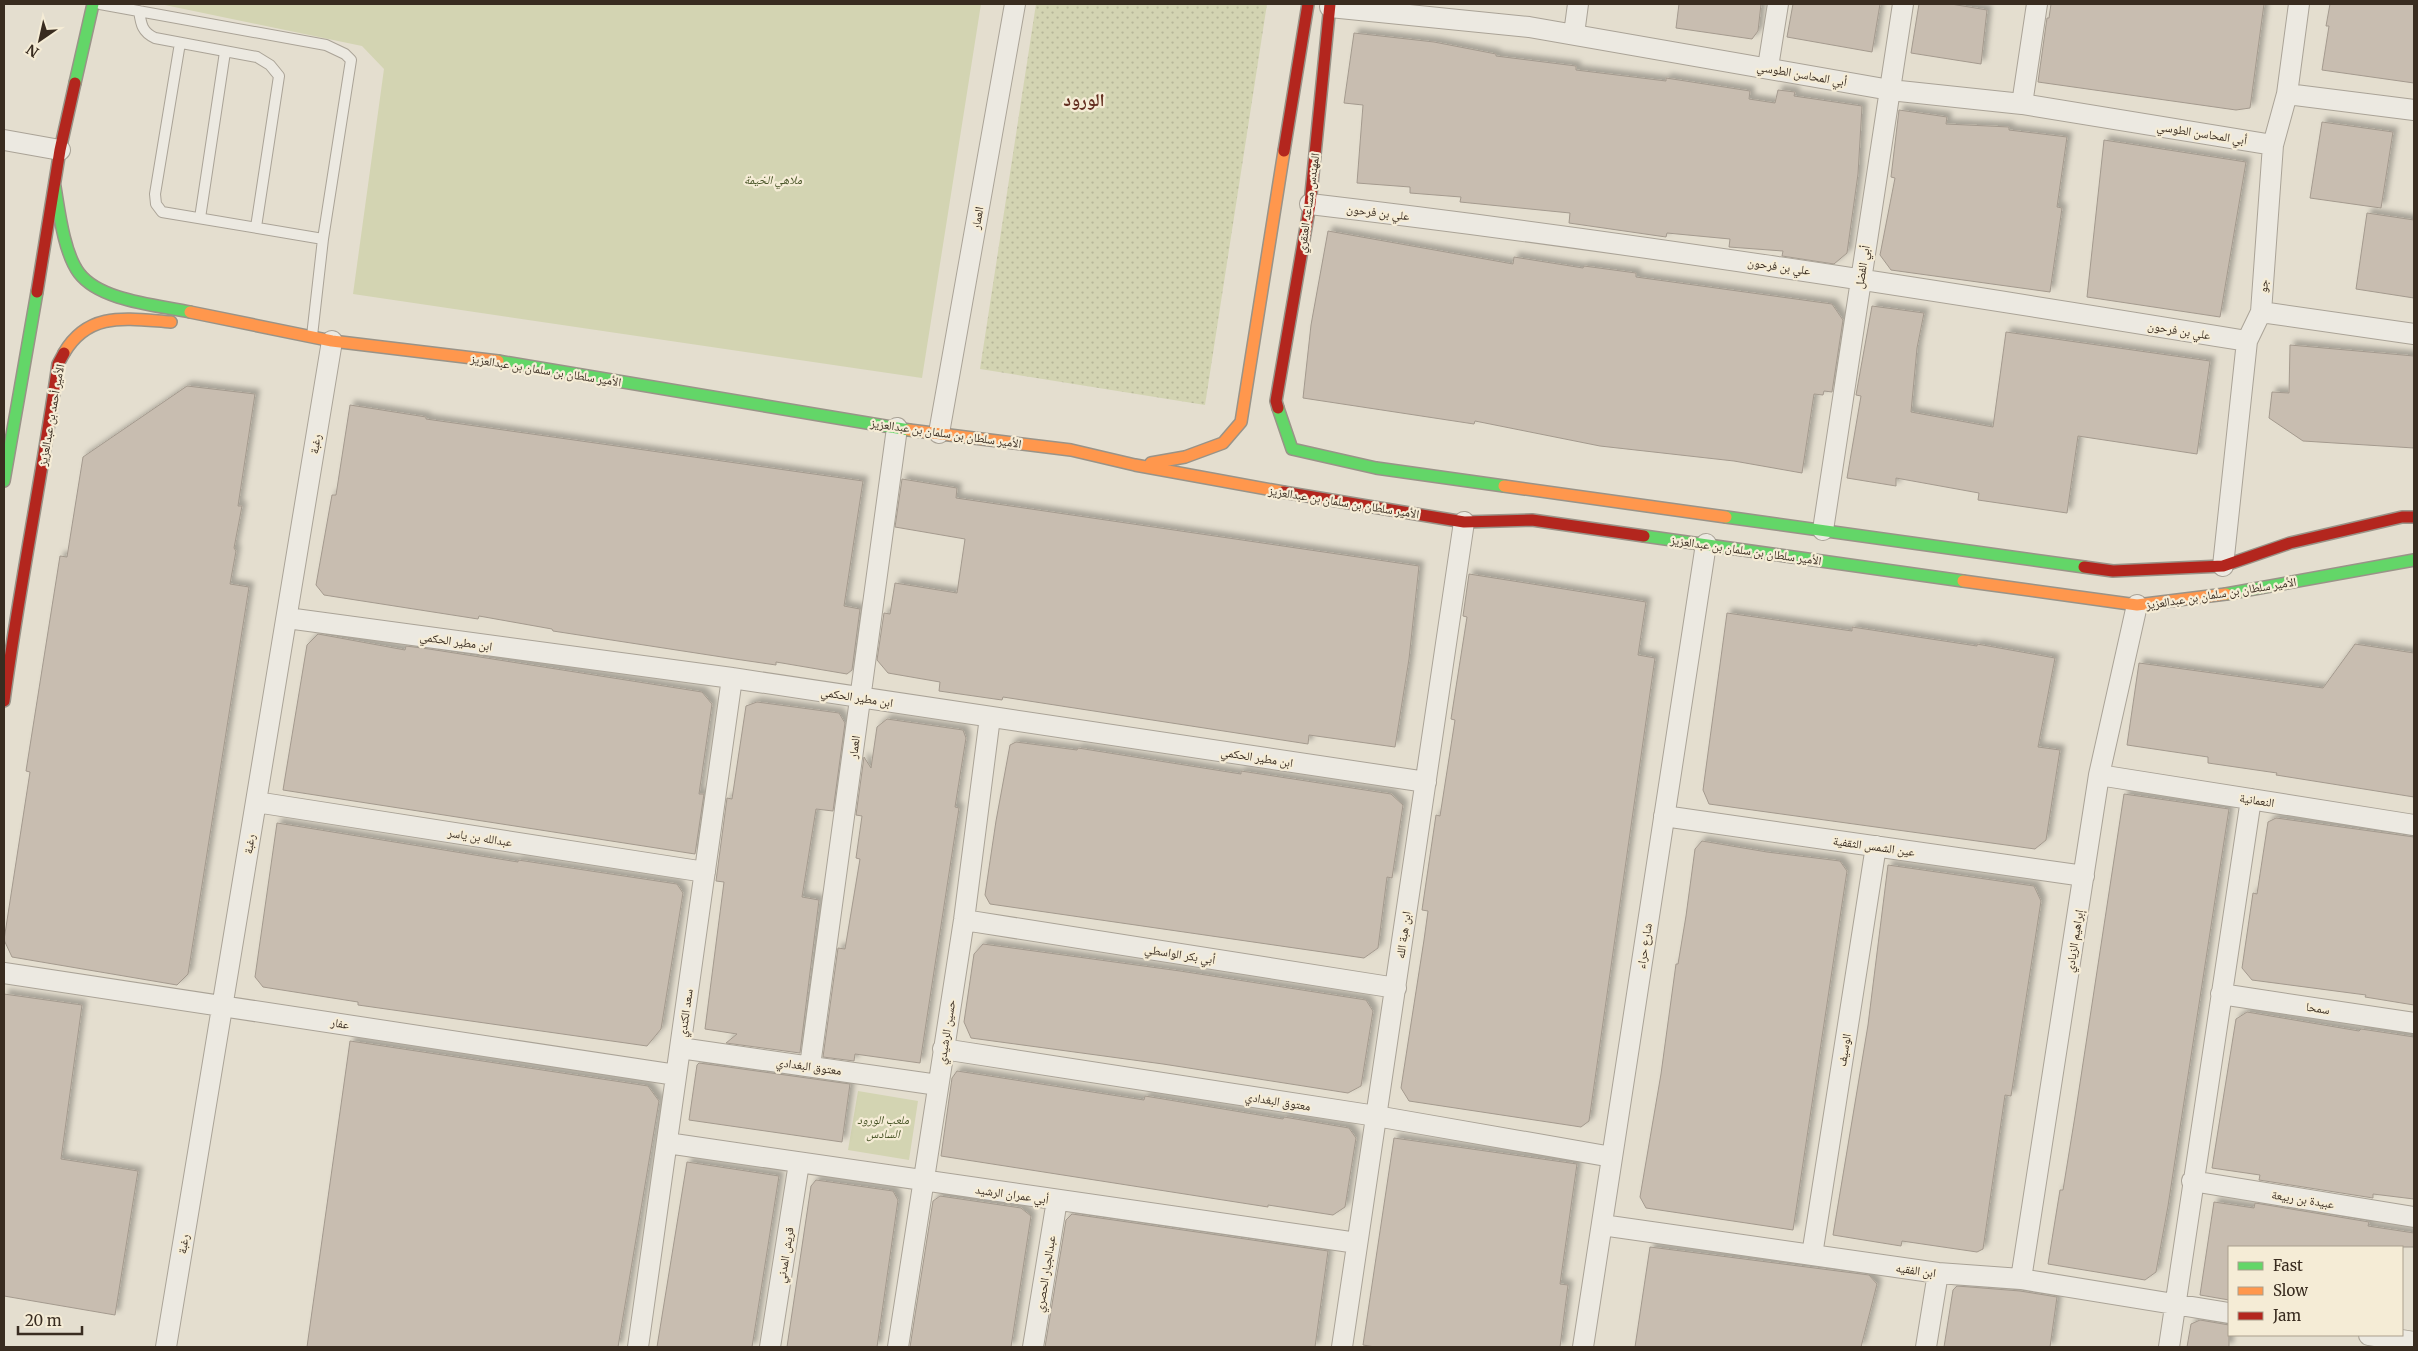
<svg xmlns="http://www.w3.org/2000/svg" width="2418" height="1351" viewBox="0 0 2418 1351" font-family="Merriweather,'Noto Naskh Arabic',serif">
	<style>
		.park { fill: #d3d4b2 }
		.garden { fill: url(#garden-dots) }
		.building { fill: #c8bdb0; stroke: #a49a8e; filter: url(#shadow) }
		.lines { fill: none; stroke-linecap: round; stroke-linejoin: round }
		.lane-casing { stroke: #aaa397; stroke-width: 12 }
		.street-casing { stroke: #aaa397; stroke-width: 22 }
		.fast-casing { stroke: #999388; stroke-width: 14 }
		.slow-casing { stroke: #999388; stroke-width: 14 }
		.jam-casing { stroke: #999388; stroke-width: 14 }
		.lane { stroke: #ece9e1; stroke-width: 10 }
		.street { stroke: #ece9e1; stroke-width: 20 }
		.fast { stroke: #63d668; stroke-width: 11 }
		.slow { stroke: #ff974d; stroke-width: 11 }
		.jam { stroke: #b3261e; stroke-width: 11 }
		.labels { text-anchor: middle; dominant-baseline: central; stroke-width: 4.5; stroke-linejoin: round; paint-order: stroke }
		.street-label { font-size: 12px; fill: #392c20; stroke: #f5ecd6 }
		.park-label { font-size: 12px; font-style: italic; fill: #485427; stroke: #f5ecd6 }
		.district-label { font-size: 18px; font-weight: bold; fill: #642f21; stroke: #f5ecd6 }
	</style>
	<defs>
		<pattern id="garden-dots" width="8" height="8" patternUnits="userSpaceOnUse" patternTransform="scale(1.25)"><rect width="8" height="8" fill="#d3d4b2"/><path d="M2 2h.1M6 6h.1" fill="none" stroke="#b6b699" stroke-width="1.8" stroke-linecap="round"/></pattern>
		<filter id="shadow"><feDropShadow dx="4.5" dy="-4.5" stdDeviation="2.5" flood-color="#0004"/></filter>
	</defs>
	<rect width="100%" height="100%" fill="#e4decf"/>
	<!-- park -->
	<path class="park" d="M160 4H981L922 378 353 294 384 69 362 46Z
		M858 1091 918 1101 909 1160 848 1150Z"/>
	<!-- garden -->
	<path class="garden" d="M1036 4H1267L1205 405 980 369Z"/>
	<!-- building -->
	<path class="building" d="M1679 4H1761L1758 31 1752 39 1676 28Z
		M1793 4H1880L1872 52 1787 37Z
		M1919 4H1951L1987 10 1981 64 1911 53Z
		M2051 4H2264L2250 108 2236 110 2038 82 2047 18H2049Z
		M2330 4H2414V83L2322 70 2329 26H2326Z
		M1354 33 1434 42 1496 54V56L1576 66V70L1666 81V78L1750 91 1749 99 1775 103 1778 90 1795 92 1794 96 1862 106 1858 174 1847 253 1834 264 1782 256 1783 251 1729 247 1730 239 1667 233 1666 237 1569 223 1570 213 1460 202 1461 197 1410 193V187L1357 183 1363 105 1344 103Z
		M1899 110 1947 117 1946 124 2009 127V130L2067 137 2057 207 2062 208 2050 292 1891 270 1880 255 1895 178 1891 177Z
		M2322 122 2393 132 2381 208 2310 198Z
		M2104 140 2246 162 2220 317 2087 297Z
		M2367 213 2414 220V298L2356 289Z
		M1328 231 1513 264 1514 257 1583 268 1584 266 1636 273V277L1832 304 1843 320 1832 392 1824 391 1823 395 1814 394 1802 473 1734 461 1600 446 1475 421 1474 424 1303 398 1311 325Z
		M1872 306 1924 313 1917 348 1911 412 1993 427 2006 332 2210 361 2197 454 2078 436 2067 513 1978 500 1979 493 1896 478V486L1847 478 1861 396 1856 395Z
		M2290 345 2414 356V448L2303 441 2269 418 2272 392 2289 393Z
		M187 386 255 394 238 506H242L234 548 236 551 230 584 249 587 188 974 177 985 12 957 4 940 30 772 26 771 60 556 67 557 83 457Z
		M350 405 426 417V419L863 481 844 606 860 609 852 670 847 674 776 662V665L735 659 553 631 552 629 479 616 478 619 324 595 316 585 332 495H336Z
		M902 479 957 488 956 498 1419 566 1409 659 1395 747 1309 735 1308 744 1003 697 1002 700 939 691 940 682 888 673 877 660 884 613 890 614 895 583 957 593 965 539 895 527Z
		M1469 574 1646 602 1638 655 1655 658 1589 1121 1581 1127 1409 1101 1401 1088 1424 940 1428 911 1422 910 1436 815 1440 816 1455 720 1451 719 1467 617 1463 616Z
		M1727 613 1852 631V627L1977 646V644L2055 658 2038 747 2060 750 2046 840 2035 849 1709 804 1703 790Z
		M318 634 405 650 406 646 429 649 702 692 712 704 699 794H704L695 854 283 790 307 645Z
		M2355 644 2414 653V797L2276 775 2277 773 2208 763V757L2127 745 2139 663 2323 688Z
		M757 702 839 713 845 723 833 811 816 809 802 897 819 900 800 1053 726 1043 737 1034 705 1029 724 882 716 881 727 798 732 799 746 706Z
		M887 719 963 730 966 738 955 807 959 808 920 1063 855 1054 854 1061 823 1057 838 948 845 949 860 859 856 858 862 816 856 815 864 757 871 768 877 727Z
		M1016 742 1077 750 1078 748 1241 774V771L1391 794 1403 805 1392 878 1387 877 1378 948 1364 958 990 904 985 895 996 821 1010 745Z
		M2124 794 2229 809 2168 1206 2156 1272 2145 1280 2048 1264 2060 1190H2063L2075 1116Z
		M2276 818 2414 837V1005L2365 997 2366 995 2252 980 2242 968 2253 893 2257 894 2268 822Z
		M277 823 518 862V860L677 884 683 893 661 1029 647 1046 358 1005V1002L263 987 255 977Z
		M1702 841 1767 852 1840 861 1847 871 1793 1230 1646 1208 1640 1197 1661 1074 1676 964H1678L1686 916 1695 849Z
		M1888 865 2034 886 2041 901 2011 1096 2005 1095 1983 1249 1977 1252 1902 1241 1901 1246 1833 1235 1868 1025Z
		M983 944 1180 971 1366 1000 1373 1011 1361 1086 1348 1093 1163 1064 971 1038 964 1022 974 954Z
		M4 994 82 1005 61 1159 138 1171 115 1315 4 1296Z
		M2247 1012 2359 1031 2361 1029 2414 1037V1199L2373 1194V1198L2259 1180 2260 1175 2212 1168 2236 1019Z
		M350 1041 648 1086 659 1101 618 1347H307Z
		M699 1063 850 1084 842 1142 689 1120 697 1065Z
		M957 1071 1144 1100 1145 1096 1283 1119 1284 1117 1349 1128 1356 1138 1345 1207 1333 1215 1268 1205V1207L941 1156 952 1078Z
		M1394 1138 1577 1164 1560 1284 1568 1285 1560 1347H1375L1363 1345Z
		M687 1162 779 1176 752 1347H657Z
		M816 1180 893 1191 898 1200 877 1347H787L811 1186Z
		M940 1196 1021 1208 1031 1216 1011 1347H910L933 1201Z
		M2214 1202 2254 1208 2255 1203 2369 1222 2368 1226 2414 1233V1247H2229V1300L2200 1295Z
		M1072 1214 1328 1251 1315 1347H1045L1066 1220Z
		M1650 1247 1869 1275 1877 1284 1861 1347H1635Z
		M1957 1286 2020 1291 2057 1297 2050 1347H1944L1953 1290Z
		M2200 1320 2229 1325V1347H2187L2191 1324Z"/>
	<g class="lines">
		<!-- lane casing -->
		<g class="lane-casing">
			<path id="lane" d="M100 4 326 45 345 54 351 60 323 239 312 336
				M139 11C141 24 142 32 155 38L257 57 270 65 279 76 256 227
				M180 43 155 194 156 204 162 212 323 239
				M200 218 225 52"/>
		</g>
		<!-- street casing -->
		<g class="street-casing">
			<path id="street" d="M1330 7 1529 27 1890 90 2022 104 2273 145
				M1574 34 1578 4
				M1768 67 1778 4
				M2287 94 2414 110
				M2022 104 2037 4
				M4 140 60 150
				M1310 204C1624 241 1935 290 2247 341
				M2261 312 2414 334
				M939 433 1015 4
				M1823 530 1903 4
				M2223 566 2247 341 2261 312 2273 145 2287 94 2299 4
				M287 618 732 678 1426 782
				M2099 775 2414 825
				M256 802 705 872
				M1664 816 2084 876
				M964 920 1396 988
				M4 973 676 1075
				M2221 994 2414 1023
				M680 1048 938 1085
				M943 1049 1376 1116 1612 1157
				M810 1066 897 428
				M667 1143 1357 1243
				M2192 1181 2414 1217
				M1602 1225 1938 1273 2021 1279 2229 1313
				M1812 1255 1876 846
				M2021 1279 2099 775 2137 605
				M2369 1335 2414 1342
				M166 1347 332 341
				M638 1347 732 678
				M770 1347 799 1163
				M898 1347 964 920 990 717
				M1033 1347 1057 1200
				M1342 1347 1464 522
				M1583 1347 1706 544
				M1926 1347 1938 1273
				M2169 1347 2251 799"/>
		</g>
		<!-- fast casing -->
		<g class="fast-casing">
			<path id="fast" d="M75 83 93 4
				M55 187C59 211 64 253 79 273 100 301 157 305 190 312
				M498 361 909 430
				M1278 408 1292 449 1376 468 1504 486
				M4 481 37 292
				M1726 517 2084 567
				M1644 536 1963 581
				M2226 594 2414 560"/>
		</g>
		<!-- slow casing -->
		<g class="slow-casing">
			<path id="slow" d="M190 312 332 341 498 361
				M64 353C89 310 129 319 171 322
				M909 430 1071 450 1135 465 1283 492
				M1151 463 1185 457 1223 443 1241 422 1284 151
				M1504 486 1726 517
				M1963 581 2137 605 2226 594"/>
		</g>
		<!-- jam casing -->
		<g class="jam-casing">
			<path id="jam" d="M1284 151 1308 4
				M37 292 60 150 75 83
				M1278 408 1276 401 1310 204 1330 4
				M1283 492 1464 522 1532 520 1644 536
				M2084 567 2113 571 2223 566 2290 543 2402 517H2414
				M4 701C19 588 42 477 58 364L64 353"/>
		</g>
		<!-- lane -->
		<use href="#lane" class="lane"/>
		<!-- street -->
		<use href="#street" class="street"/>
		<!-- fast -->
		<use href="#fast" class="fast"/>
		<!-- slow -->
		<use href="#slow" class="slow"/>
		<!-- jam -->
		<use href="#jam" class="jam"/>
	</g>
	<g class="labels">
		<!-- street labels -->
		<g class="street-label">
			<text transform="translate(1802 74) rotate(10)">أبي المحاسن الطوسي</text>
			<text transform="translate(2202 133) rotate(9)">أبي المحاسن الطوسي</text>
			<text transform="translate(1308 203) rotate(-82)">المهندس مساعد العنقري</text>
			<text transform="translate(1378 212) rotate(7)">علي بن فرحون</text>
			<text transform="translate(977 218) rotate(-80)">العمار</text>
			<text transform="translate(1779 266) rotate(8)">علي بن فرحون</text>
			<text transform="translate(1862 267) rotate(-81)">أبي الفضل</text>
			<text transform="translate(2263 286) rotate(-86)">جو</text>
			<text transform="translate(2179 330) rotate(9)">علي بن فرحون</text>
			<text transform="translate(546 370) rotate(9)">الأمير سلطان بن سلمان بن عبدالعزيز</text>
			<text transform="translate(51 415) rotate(-80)">الأمير أحمد بن عبدالعزيز</text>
			<text transform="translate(946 433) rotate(8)">الأمير سلطان بن سلمان بن عبدالعزيز</text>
			<text transform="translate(315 444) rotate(-81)">رغبة</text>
			<text transform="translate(1344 502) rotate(9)">الأمير سلطان بن سلمان بن عبدالعزيز</text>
			<text transform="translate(1746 550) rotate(8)">الأمير سلطان بن سلمان بن عبدالعزيز</text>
			<text transform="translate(2221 593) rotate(-9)">الأمير سلطان بن سلمان بن عبدالعزيز</text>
			<text transform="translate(456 641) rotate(8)">ابن مطير الحكمي</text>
			<text transform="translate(857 697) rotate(9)">ابن مطير الحكمي</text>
			<text transform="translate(854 747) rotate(-82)">العمار</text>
			<text transform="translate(1257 757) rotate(9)">ابن مطير الحكمي</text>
			<text transform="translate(2257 800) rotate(9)">النعمانية</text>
			<text transform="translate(480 837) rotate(9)">عبدالله بن ياسر</text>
			<text transform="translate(249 844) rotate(-81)">رغبة</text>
			<text transform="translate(1874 846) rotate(8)">عين الشمس الثقفية</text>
			<text transform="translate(1403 935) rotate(-82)">ابن هبة الله</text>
			<text transform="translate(2074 941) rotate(-81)">إبراهيم الزيادي</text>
			<text transform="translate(1644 946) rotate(-81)">شارع حراء</text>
			<text transform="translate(1180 954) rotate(9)">أبي بكر الواسطي</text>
			<text transform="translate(2318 1008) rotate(9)">سمحا</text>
			<text transform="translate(685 1013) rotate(-82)">سعد الكندي</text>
			<text transform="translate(340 1023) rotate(9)">عفار</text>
			<text transform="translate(946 1032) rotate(-81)">حسين الرشيدي</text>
			<text transform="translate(1844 1050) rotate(-81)">الوسيف</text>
			<text transform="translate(809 1066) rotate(8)">معتوق البغدادي</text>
			<text transform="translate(1278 1101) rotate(9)">معتوق البغدادي</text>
			<text transform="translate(1012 1194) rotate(8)">أبي عمران الرشيد</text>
			<text transform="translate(2303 1199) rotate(9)">عبيدة بن ربيعة</text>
			<text transform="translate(183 1244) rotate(-81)">رغبة</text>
			<text transform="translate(785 1255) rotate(-81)">قريش المدني</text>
			<text transform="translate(1916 1270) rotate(8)">ابن الفقيه</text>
			<text transform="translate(1045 1274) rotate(-81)">عبدالجبار الحصري</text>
		</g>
		<!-- park labels -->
		<g class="park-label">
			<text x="773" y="179">ملاهي الخيمة</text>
			<text x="883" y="1119">ملعب الورود<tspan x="883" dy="14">السادس</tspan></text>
		</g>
		<!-- district labels -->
		<g class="district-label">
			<text x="1084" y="99">الورود</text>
		</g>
	</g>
	<!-- border -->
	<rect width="2418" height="1351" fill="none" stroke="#392c20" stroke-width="10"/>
	<!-- legend -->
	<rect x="2228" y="1246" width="175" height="90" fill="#f5ecd6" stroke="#aa9f8d"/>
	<rect x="2238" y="1262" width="25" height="8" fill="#63d668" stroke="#aa9f8d"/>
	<text x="2273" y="1271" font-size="15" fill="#392c20">Fast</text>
	<rect x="2238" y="1287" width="25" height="8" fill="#ff974d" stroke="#aa9f8d"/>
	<text x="2273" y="1296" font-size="15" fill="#392c20">Slow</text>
	<rect x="2238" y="1312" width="25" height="8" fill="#b3261e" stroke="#aa9f8d"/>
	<text x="2273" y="1321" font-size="15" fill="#392c20">Jam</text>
	<!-- north arrow -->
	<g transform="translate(40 40) rotate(214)" stroke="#f5ecd6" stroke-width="4" paint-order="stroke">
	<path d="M0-4L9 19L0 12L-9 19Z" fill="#392c20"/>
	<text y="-8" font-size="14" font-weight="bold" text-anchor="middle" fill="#392c20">N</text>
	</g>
	<!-- scale -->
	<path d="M18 1326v8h64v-8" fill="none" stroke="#392c20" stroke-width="2.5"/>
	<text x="25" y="1326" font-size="15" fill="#392c20" stroke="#f5ecd6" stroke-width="4" paint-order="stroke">20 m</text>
</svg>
